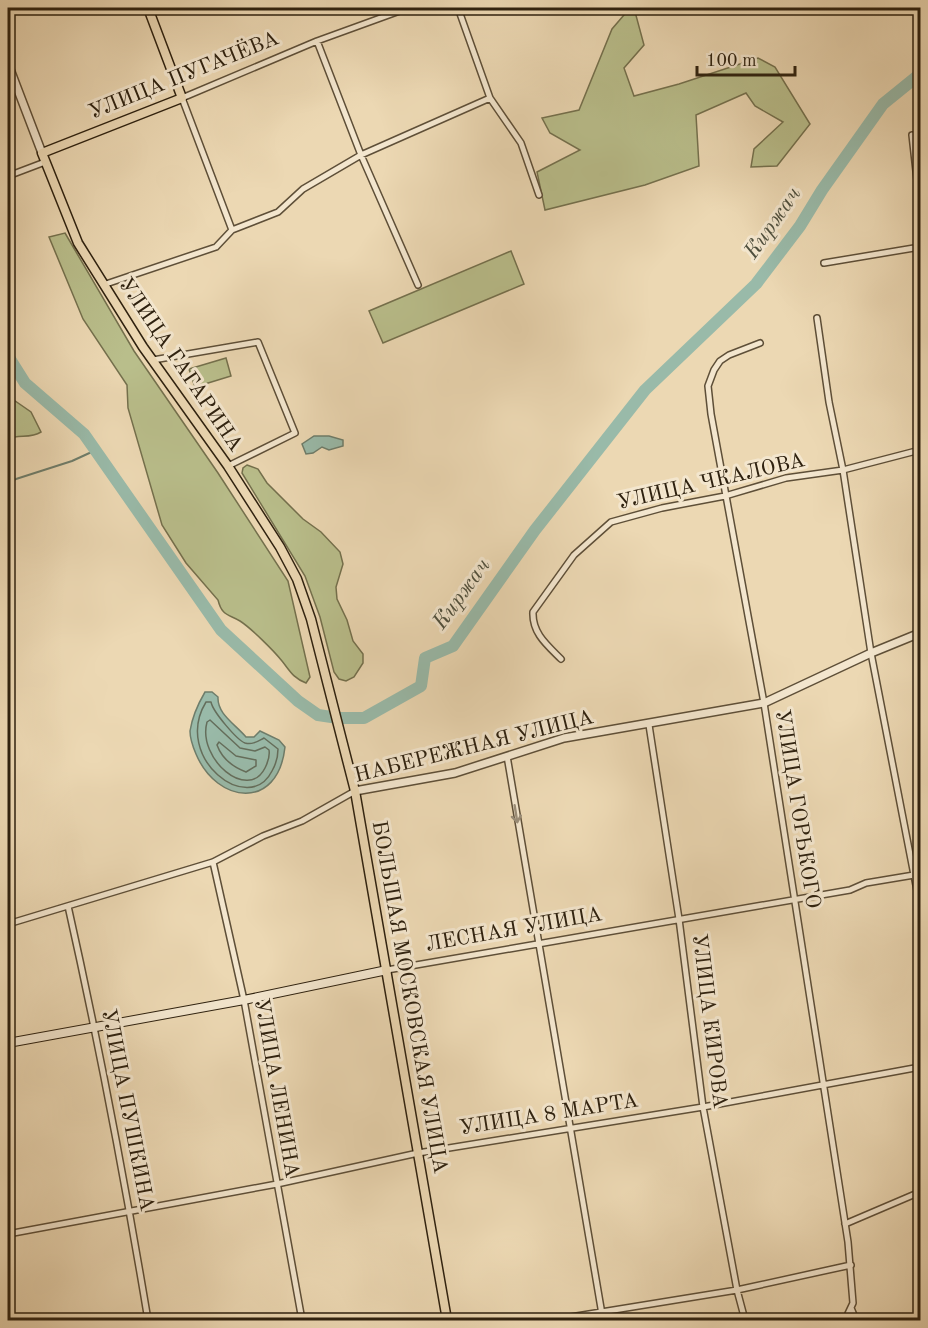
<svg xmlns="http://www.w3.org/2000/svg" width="928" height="1328" viewBox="0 0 928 1328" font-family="'Old Standard TT',serif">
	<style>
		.green { fill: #b9be8b; stroke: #74704d; stroke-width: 1.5 }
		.water { fill: #99baa9; stroke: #6e7d6b; stroke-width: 1.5 }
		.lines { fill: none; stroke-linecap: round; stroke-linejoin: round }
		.shore { stroke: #646e5c; stroke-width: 1.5 }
		.stream { stroke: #6e7d6b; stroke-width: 2 }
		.river { stroke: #99baa9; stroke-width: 12 }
		.minor-casing { stroke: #5e4f38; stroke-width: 8 }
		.tertiary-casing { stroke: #5e4f38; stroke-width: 10 }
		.secondary-casing { stroke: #2e210f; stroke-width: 10 }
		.primary-casing { stroke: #2e210f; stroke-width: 11 }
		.minor { stroke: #f3e6ce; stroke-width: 5 }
		.tertiary { stroke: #f3e6ce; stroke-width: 7 }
		.secondary { stroke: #f3e6ce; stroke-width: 8 }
		.primary { stroke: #ecd8b3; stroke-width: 8 }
		.oneway { stroke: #9a8d78 }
		.labels { text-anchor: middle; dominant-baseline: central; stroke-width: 6; stroke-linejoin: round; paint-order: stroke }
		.street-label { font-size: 21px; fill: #2e210f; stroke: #f3e6ce }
		.water-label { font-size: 22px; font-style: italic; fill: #4e4f3d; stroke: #f3e6ce }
	</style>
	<rect width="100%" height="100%" fill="#ecd8b3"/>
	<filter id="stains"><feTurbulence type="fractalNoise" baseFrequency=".00333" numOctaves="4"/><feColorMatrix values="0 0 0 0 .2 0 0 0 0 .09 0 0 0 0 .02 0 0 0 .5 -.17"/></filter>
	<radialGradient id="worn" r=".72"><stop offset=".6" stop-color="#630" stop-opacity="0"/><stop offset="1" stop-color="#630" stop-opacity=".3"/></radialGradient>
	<!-- green -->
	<path class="green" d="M630 8H634L644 45 624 68 634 96 679 84 758 58 775 67 810 124 777 166 751 167 754 149 783 122 755 106 746 93 696 115 699 166 645 185 545 210 537 172 580 150 550 133 542 118 579 110 612 29Z
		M65 233 134 351 218 473 288 581 310 677 306 683C293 678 290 671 282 661 274 651 251 628 240 621 228 614 222 616 218 600L186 563 162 525 128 408 127 385 83 319 49 237Z
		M511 251 524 284 383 343 369 311Z
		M226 358 231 376 195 387 189 369Z
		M8 396 31 412 41 432C30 439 19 434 8 439Z
		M247 465 258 469 267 483 303 519 321 532 340 552 343 564 336 587 337 599 347 620 353 641 363 654V663L354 677 346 681 339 679 334 672 320 617 305 576 242 473 243 468Z"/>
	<!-- water -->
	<path class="water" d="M314 436H329L343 440V446L329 450 322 447 313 453 306 454 302 444Z
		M205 692H212L218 697C217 714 235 724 246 737H254L260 731 279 740 285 747C278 811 217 804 196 754 193 747 190 738 190 731 192 718 198 704 205 692Z"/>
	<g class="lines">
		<!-- shore -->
		<path class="shore" d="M206 702H211C213 712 237 740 245 743 253 745 258 741 264 738L278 749C278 756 276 764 272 771 249 817 172 758 206 702Z
			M210 720 240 748 255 751 265 747 269 750C270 756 268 762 265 768 248 802 197 759 207 722Z
			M219 742 236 756 256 760V766L246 772C233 767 222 759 217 745Z"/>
		<!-- stream -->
		<path class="stream" d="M8 484 16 479 72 461 96 450"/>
		<!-- river -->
		<path class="river" d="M8 356 25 383 84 434 221 630 298 701 318 715 338 718H364L421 686 425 658 453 646 535 530 645 390 756 284 800 226 822 190 883 104 920 74"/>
		<!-- minor casing -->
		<g class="minor-casing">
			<path id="minor" d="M458 8 490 98 521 143 539 195
				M317 41 361 155 418 285
				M912 135 920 207
				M8 176 45 162
				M232 230 182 98 317 41 408 8
				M824 263 920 247
				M103 285 216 247 232 230 278 212 303 189 361 155 490 98
				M817 318 829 402 843 470 871 653 920 906
				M760 343 729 355 720 361 714 370 708 386 711 414 764 703 848 1242 853 1303 845 1320
				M153 360 258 342 295 433 228 466
				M561 659C547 645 532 633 533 612L574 555 611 522 662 508 725 496 786 478 843 470 920 450
				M649 725 679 919 703 1107 737 1290 745 1320
				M507 756 603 1320
				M213 862 244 1000 302 1320
				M68 906C99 1044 125 1182 148 1320
				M8 924 213 862 263 836 302 821 355 791
				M387 970 850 890 866 883 920 874
				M845 1224 920 1192
				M8 1234 277 1184 418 1153 703 1107 920 1067
				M851 1308 856 1320
				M8 1312 9 1320
				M552 1320 737 1290 851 1265"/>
		</g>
		<!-- tertiary casing -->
		<g class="tertiary-casing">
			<path id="tertiary" d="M8 64 42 153
				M355 791 455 773 564 738 764 703 871 653 920 633"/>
		</g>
		<!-- secondary casing -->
		<g class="secondary-casing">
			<path id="secondary" d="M8 1043 244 1000 387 970"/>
		</g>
		<!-- primary casing -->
		<g class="primary-casing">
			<path id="primary" d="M148 8 182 98 42 153 78 243 143 347 228 466 280 547 297 579 311 619 355 791 447 1320"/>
		</g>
		<!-- minor -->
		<use href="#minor" class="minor"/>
		<!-- tertiary -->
		<use href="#tertiary" class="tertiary"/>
		<!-- secondary -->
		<use href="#secondary" class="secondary"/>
		<!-- primary -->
		<use href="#primary" class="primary"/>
	</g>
	<!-- one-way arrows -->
	<defs><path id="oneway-shaft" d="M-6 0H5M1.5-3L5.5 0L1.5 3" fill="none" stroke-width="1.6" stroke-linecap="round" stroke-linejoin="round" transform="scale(1.5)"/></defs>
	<use class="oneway" href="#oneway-shaft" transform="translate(516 814) rotate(81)"/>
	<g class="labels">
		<!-- street labels -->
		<g class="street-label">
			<text transform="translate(184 76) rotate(-22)">УЛИЦА ПУГАЧЁВА</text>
			<text transform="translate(180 365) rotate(56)">УЛИЦА ГАГАРИНА</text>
			<text transform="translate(711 482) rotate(-13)">УЛИЦА ЧКАЛОВА</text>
			<text transform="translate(474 747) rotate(-14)">НАБЕРЕЖНАЯ УЛИЦА</text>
			<text transform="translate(797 809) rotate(81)">УЛИЦА ГОРЬКОГО</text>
			<text transform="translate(514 930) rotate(-10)">ЛЕСНАЯ УЛИЦА</text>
			<text transform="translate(409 997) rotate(80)">БОЛЬШАЯ МОСКОВСКАЯ УЛИЦА</text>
			<text transform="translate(709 1021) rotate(83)">УЛИЦА КИРОВА</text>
			<text transform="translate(276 1088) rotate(80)">УЛИЦА ЛЕНИНА</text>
			<text transform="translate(127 1110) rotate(79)">УЛИЦА ПУШКИНА</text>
			<text transform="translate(549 1115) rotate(-9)">УЛИЦА 8 МАРТА</text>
		</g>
		<!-- water labels -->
		<g class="water-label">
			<text transform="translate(773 223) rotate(-55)">Киржач</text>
			<text transform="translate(462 594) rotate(-54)">Киржач</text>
		</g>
	</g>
	<!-- margin -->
	<rect width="928" height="1328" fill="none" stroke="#ecd8b3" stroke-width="30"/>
	<rect x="9" y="9" width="910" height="1310" fill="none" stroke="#2e210f" stroke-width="3"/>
	<rect x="15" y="15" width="898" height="1298" fill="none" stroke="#2e210f" stroke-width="1.5"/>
	<!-- scale -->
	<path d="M697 66v9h98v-9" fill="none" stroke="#2e210f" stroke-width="3"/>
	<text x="706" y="66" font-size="18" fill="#2e210f" stroke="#f3e6ce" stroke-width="4.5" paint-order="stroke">100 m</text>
	<rect width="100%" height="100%" filter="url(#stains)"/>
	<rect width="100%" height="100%" fill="url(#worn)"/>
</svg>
